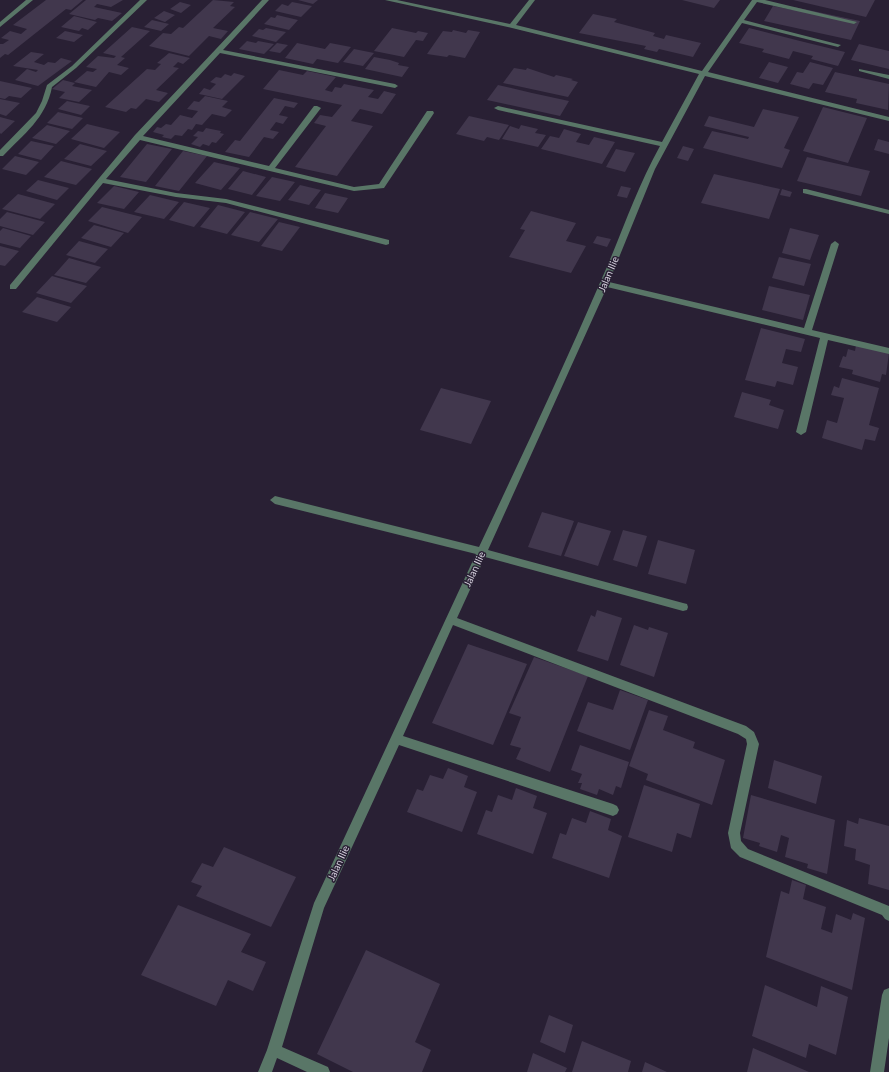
<svg xmlns="http://www.w3.org/2000/svg" width="889" height="1072" viewBox="0 0 889 1072" font-family="Lato,sans-serif">
	<style>
		.building { fill: #41374d }
		.lines { fill: none; stroke-linecap: round; stroke-linejoin: round }
		.minor { fill: #597667; fill-rule: evenodd }
		.labels { text-anchor: middle; dominant-baseline: central; stroke-width: 3; stroke-linejoin: round; paint-order: stroke }
		.street-label { font-size: 10px; fill: #dad5e2; stroke: #292034 }
	</style>
	<rect width="100%" height="100%" fill="#292034"/>
	<!-- building -->
	<path class="building" d="M46 0H83L71 10 66 9 8 55 5 54 0 58V44H3L9 40 1 38 10 31 21 34 27 29 13 25Z
		M86 0H123L111 7 97 4 94 7 122 13 112 21 98 18 95 20 69 14Z
		M213 0 234 2 230 6 235 7 213 28 228 31 221 39 209 36 189 56 149 46 163 33 171 34 179 27 183 28Z
		M298 0H318L313 4Z
		M682 0H720L714 8Z
		M793 0H875L866 17Z
		M180 2 191 5 181 13 170 9Z
		M292 2 312 6 301 17 275 11 282 4 288 6Z
		M773 6 793 10 794 7 860 21 851 40 764 21Z
		M164 11 175 15 165 22 154 18Z
		M593 14 617 19 614 22 655 33 653 36 664 39 666 35 701 43 693 57 659 49 657 52 644 49 646 46 579 33Z
		M277 15 298 20 289 30 264 24 271 17 275 18Z
		M74 16 97 22 88 30 82 28 79 31 61 27Z
		M152 20 169 24 161 31 144 27Z
		M132 27 150 31 121 57 125 58 117 65 129 68 121 75 109 72 96 87 74 82 87 71 93 72 97 69 86 67 98 56 114 58 116 56 103 53Z
		M266 28 286 32 276 42 252 36 259 29 263 30Z
		M392 28 416 33 418 31 428 33 423 41 416 40 404 57 374 51Z
		M749 28 800 41 845 52 838 66 811 59 813 56 793 51 789 59 762 52 764 49 739 43Z
		M453 30 466 33 468 30 480 32 465 58 449 55 447 57 427 54 443 31 452 32Z
		M65 31 83 35 74 42 56 38Z
		M247 41 256 43 258 41 274 44 264 54 239 49Z
		M277 43 288 45 280 53 269 51Z
		M297 43 325 49 330 43 351 47 338 63 317 59 313 64 285 58Z
		M859 44 889 51V69L851 60Z
		M354 49 374 53 363 66 343 62Z
		M31 52 44 54 34 62 44 65 48 62 55 63 61 58 72 61 38 86 15 80 27 69 36 72 38 70 13 66Z
		M169 53 190 58 183 64 178 62 173 67 179 68 156 90 168 93 159 102 146 99 136 109 131 108 126 112 105 107 147 69 155 70 161 64 157 63Z
		M374 57 390 60 399 63 398 65 409 67 402 77 365 69Z
		M769 62 788 67 778 83 759 78Z
		M810 62 833 68 823 85 813 83 809 89 790 84 797 72 803 73Z
		M514 68 526 70 527 68 554 77 556 75 573 79 571 80 578 82 568 97 503 83Z
		M279 70 303 75 307 71 336 77 325 90 332 92 335 87 341 88 344 84 374 90 368 97 378 99 384 91 396 94 382 114 360 109 351 121 373 126 337 176 295 167 326 126 314 123 320 115 332 117 342 105 263 89Z
		M835 72 889 84 888 110 856 103 857 99 825 92Z
		M234 73 245 76 222 99 199 94 204 88 210 90 216 84 210 82 216 77 221 78 225 74 231 76Z
		M63 80 75 83 72 86 92 90 79 102 59 98 65 92 52 89Z
		M0 81 32 88 21 98 9 96 5 99 0 98Z
		M498 85 532 93 569 101 560 116 487 100Z
		M205 96 228 101 222 107 232 110 225 117 212 114 202 125 196 124 192 130 188 129 182 136 175 135 171 139 162 137 164 135 153 132 157 127 161 128 166 124 171 125 180 115 192 118 198 111 187 109 194 101 199 102Z
		M274 98 298 103 294 108 285 106 279 115 288 117 283 124 276 122 270 130 279 132 273 139 264 137 249 157 225 152 235 140 240 141Z
		M0 99 20 103 6 116 0 114Z
		M67 101 90 106 81 115 58 109Z
		M823 107 867 118 848 163 803 151Z
		M763 109 799 117 784 148 790 150 782 168 703 148 712 131 748 139 749 137 704 126 709 116 754 127Z
		M58 112 83 118 72 129 47 123Z
		M469 116 509 125 499 140 487 137 484 141 456 134Z
		M0 117 15 121 1 134 0 133Z
		M87 124 120 132 104 148 71 139Z
		M47 125 70 131 56 144 32 138Z
		M521 125 538 129 535 133 546 135 538 147 502 139 510 126 519 129Z
		M206 128 221 131 220 133 224 134 216 143 212 142 209 146 203 144 200 147 191 144 198 137 193 136 198 131 203 132Z
		M564 129 581 134 576 142 589 145 594 137 615 142 602 164 541 149 550 136 559 138Z
		M878 139 889 142V154L874 150Z
		M31 141 54 146 41 160 18 154Z
		M80 144 107 151 91 166 64 159Z
		M147 144 172 149 146 182 120 177Z
		M683 146 694 149 688 161 677 158Z
		M616 149 635 153 625 172 606 167Z
		M183 151 207 156 179 191 155 186Z
		M15 156 39 162 26 175 2 169Z
		M807 157 870 171 861 196 797 181Z
		M61 161 92 169 76 185 44 177Z
		M214 162 240 168 221 190 195 183Z
		M243 171 266 177 252 195 228 189Z
		M714 174 780 189 769 219 701 203Z
		M272 177 295 182 280 201 256 196Z
		M38 180 69 188 57 200 26 191Z
		M300 185 321 190 309 205 288 200Z
		M114 186 139 192 124 209 97 203Z
		M621 186 631 188 627 198 617 196Z
		M782 189 792 192 790 197 780 195Z
		M325 193 348 198 338 213 315 208Z
		M18 194 55 204 40 219 2 209Z
		M150 195 179 202 164 219 134 212Z
		M184 202 210 208 194 227 169 220Z
		M218 205 245 212 227 234 200 227Z
		M102 207 142 217 128 233 88 221Z
		M531 211 576 223 566 241 586 246 571 273 509 257 525 230 520 229Z
		M7 212 45 222 33 235 0 226V219Z
		M250 212 278 219 259 242 231 235Z
		M279 222 300 227 282 251 261 246Z
		M94 225 124 233 111 247 81 238Z
		M3 228 31 236 20 248 0 243V231Z
		M790 228 819 235 810 260 782 253Z
		M597 236 611 239 607 247 593 243Z
		M79 241 108 249 95 263 66 255Z
		M0 246 19 251 5 266 0 265Z
		M779 257 811 264 804 286 772 278Z
		M69 258 101 267 86 283 54 275Z
		M52 276 87 286 71 303 36 293Z
		M769 286 810 295 803 320 762 310Z
		M37 297 71 307 57 322 22 312Z
		M761 328 805 339 801 352 786 349 782 363 798 367 793 385 777 381 775 387 745 380Z
		M856 345 889 353 886 375 882 374 880 382 852 374 853 370 839 367 843 356 846 357 848 349 855 351Z
		M842 378 879 388 869 425 879 428 875 441 865 439 862 450 822 438 827 420 837 423 844 398 831 395 834 386 839 388Z
		M441 388 491 401 471 444 420 430Z
		M742 392 771 400 769 405 784 410 778 429 734 417Z
		M542 512 574 521 561 556 528 547Z
		M578 522 611 531 598 566 564 556Z
		M623 530 647 536 637 567 613 560Z
		M658 540 695 550 686 584 648 574Z
		M597 610 622 618 608 661 577 651 591 615 595 617Z
		M634 625 648 630 649 627 668 633 654 677 620 665Z
		M468 644 527 664 493 745 432 723Z
		M534 657 588 676 550 772 516 759 521 748 510 745 521 717 509 713Z
		M620 690 648 700 630 750 577 731 588 702 613 710Z
		M649 710 668 716 663 730 695 742 693 748 725 760 712 805 646 780 648 774 629 766Z
		M580 745 629 762 621 788 616 786 613 795 599 789 597 795 580 789 582 783H578L582 774 571 770Z
		M774 760 822 776 816 804 768 788Z
		M448 768 468 776 464 787 477 792 462 832 407 812 417 789 423 791 430 775 443 779Z
		M644 785 700 804 691 838 677 833 672 852 628 837Z
		M516 788 537 796 533 808 547 813 533 854 477 834 486 810 492 812 498 795 512 800Z
		M751 795 835 820 827 874 807 868 808 864 785 857 789 838 781 835 777 852 759 846 760 843 743 838Z
		M590 811 611 819 608 830 622 836 609 878 552 858 560 833 566 835 572 818 586 823Z
		M859 818 889 826V890L868 884 870 865 855 860 856 849 844 846 847 820 858 824Z
		M224 847 296 877 271 927 196 896 202 886 191 882 202 863 213 867Z
		M792 880 806 885 803 899 826 907 821 929 832 933 836 914 851 920 853 913 865 918 852 990 766 957 781 891 789 894Z
		M178 905 251 934 241 952 266 962 253 991 228 980 216 1006 141 975Z
		M366 950 440 984 415 1042 431 1050 422 1072H353L317 1054Z
		M765 985 817 1007 821 986 848 997 836 1055 809 1044 806 1058 752 1036Z
		M549 1015 573 1025 565 1053 540 1042Z
		M582 1041 631 1061 628 1072H572Z
		M753 1048 809 1072H747Z
		M533 1053 567 1068 565 1072H527Z
		M645 1062 667 1072H642Z"/>
	<g class="lines">
		<!-- minor -->
		<path class="minor" d="M26 0H33L0 27V22Z
			M140 0H147L76 68 52 87C46 118 24 134 3 156H0V150L36 113 42 101 47 85 72 66Z
			M262 0H269L223 50 395 84 398 86 395 88 220 53 143 136 269 166 314 106H317L321 108 275 168 354 187 379 184 427 111H433L434 113 384 188 354 191 140 140 106 179 176 193 226 199 389 240V244L386 245 226 203 176 197 103 183 16 289H10V285L135 135Z
			M385 0H397L510 24 529 0H535L516 25 702 71 752 0H765L857 22 854 24 757 2 744 20 841 45 838 47 742 23 708 72 889 117V121L705 76 655 169 609 282 804 328 831 244 835 241 839 244 812 330 889 348V354L828 340 806 432 801 435 796 432 820 338 607 287 488 550 683 603 687 604 688 607 687 610 683 611 485 557 457 618 746 726 754 732 759 744 740 833 741 841 748 849 889 906V921L885 919 882 915 740 857 731 848 728 833 747 744 746 739 738 734 453 625 403 736 613 804 617 806 619 810 617 814 613 816 399 745 324 908 282 1047 328 1067 330 1072H307L277 1058 272 1072H258L267 1050 314 903 476 554 275 504 270 500 275 496 479 547C520 460 561 373 599 285 620 239 635 191 660 146L498 110 494 108 498 106 662 142 699 74 512 28Z
			M859 69 889 75V79L859 71Z
			M803 189H806L889 210V214L803 193Z
			M889 988V1038L884 1072H870L882 995 884 990Z"/>
	</g>
	<g class="labels">
		<!-- street labels -->
		<g class="street-label">
			<text transform="translate(608 274) rotate(-67)">Jalan Ilie</text>
			<text transform="translate(474 569) rotate(-65)">Jalan Ilie</text>
			<text transform="translate(338 863) rotate(-65)">Jalan Ilie</text>
		</g>
	</g>
</svg>
